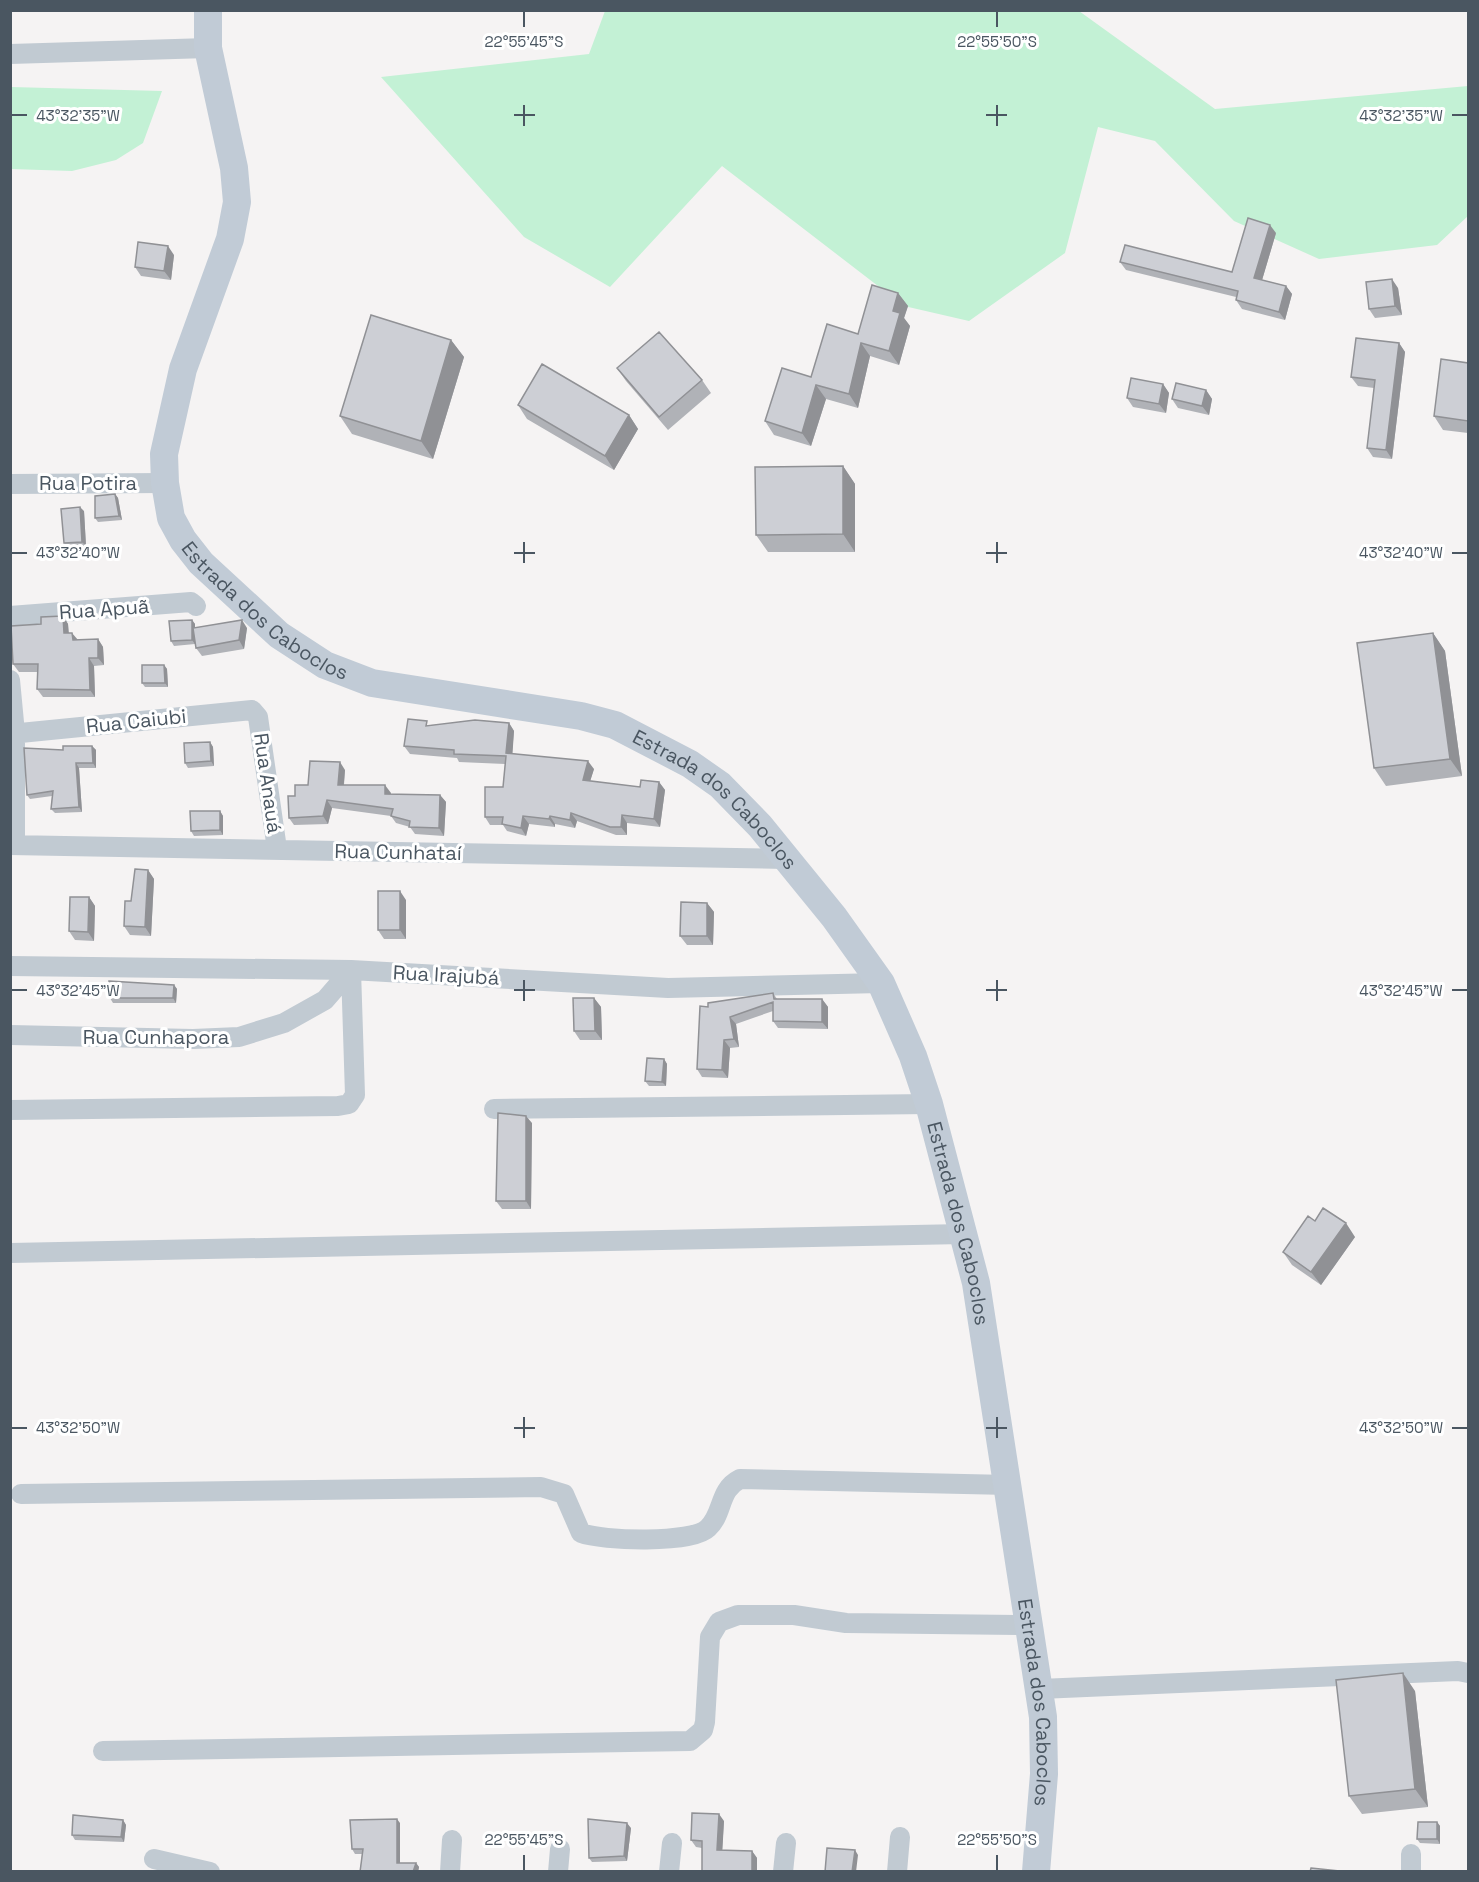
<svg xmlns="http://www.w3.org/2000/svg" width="1479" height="1882" viewBox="0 0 1479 1882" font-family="'Space Grotesk',sans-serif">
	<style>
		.green { fill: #c3f1d5 }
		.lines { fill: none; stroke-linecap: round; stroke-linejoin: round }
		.street { stroke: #c1cad2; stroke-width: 20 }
		.secondary { stroke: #c1cbd6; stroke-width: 28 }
		.wall { fill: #b0b2b7 }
		.shaded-wall { fill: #909195 }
		.building { fill: #cdcfd5; stroke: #909195; stroke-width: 1.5 }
		.ticks { fill: none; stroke: #4a5661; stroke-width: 2 }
		.labels { text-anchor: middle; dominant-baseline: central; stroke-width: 6; stroke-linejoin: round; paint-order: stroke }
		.street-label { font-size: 20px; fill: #4a5661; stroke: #fff }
		.ticks-label { font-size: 15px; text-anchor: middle; fill: #4a5661; stroke: #fff; stroke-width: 6; stroke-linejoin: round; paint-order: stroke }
	</style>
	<rect width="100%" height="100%" fill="#f5f3f3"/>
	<!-- green -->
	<path class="green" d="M605 11H1079L1215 109 1468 86V216L1437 245 1319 259 1234 221 1155 141 1098 127 1065 253 969 321 904 306 722 166 610 287 524 237 381 77 589 54Z
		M11 87 162 91 143 143 116 160 72 171 11 169Z"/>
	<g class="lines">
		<!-- street -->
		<path class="street" d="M10 54 208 48
			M10 484 165 483
			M10 616 191 602 196 606
			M10 680 15 733V845
			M10 734 252 710 258 717 277 849
			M10 845 786 859
			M10 966 351 970 668 988 881 983
			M10 1035 193 1039 239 1037 284 1023 325 1000 351 970
			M494 1109 929 1104
			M10 1110 338 1106 349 1104 355 1095 351 970
			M10 1253 964 1234
			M21 1494 541 1487 564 1494 581 1533C602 1541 692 1544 708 1528 724 1513 718 1490 740 1479L1009 1485
			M1040 1689 1458 1671 1468 1673
			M103 1751 690 1741 703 1730 705 1722 710 1637 719 1622 738 1615H794L846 1623 1029 1625
			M1411 1854V1872
			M154 1859 210 1872
			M450 1872 452 1840
			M558 1872 560 1849
			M669 1872 672 1843
			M783 1872 786 1843
			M897 1872 900 1837"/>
		<!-- secondary -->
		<path class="secondary" id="s1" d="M208 10V48L234 168 237 202 230 239 183 369 164 454 165 483 171 518 183 540 201 563 279 635 325 665 372 683 581 716 615 725 690 764 720 785 760 826 834 917 881 983 913 1056 929 1104 976 1283 1043 1717 1044 1774 1036 1872"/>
	</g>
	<!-- wall -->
	<path class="wall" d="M1276 233 1262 280 1286 286 1292 294 1285 320 1242 309 1236 300V297L1126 270 1120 262 1232 272Z
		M174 255 171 280 141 276 135 267Z
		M1398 288 1402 315 1375 318 1369 309Z
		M898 293 908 306 904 318 910 326 899 365 870 356 858 408 826 399 811 446 774 435 765 421 858 334Z
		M451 340 464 357 433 459 352 434 340 416Z
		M1399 343 1405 352 1392 459 1373 457 1367 448 1374 388 1358 386 1351 377Z
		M1468 363V433L1443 430 1434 416Z
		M617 368 702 380 711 393 668 430 626 381Z
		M1163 384 1169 393 1166 413 1133 407 1127 398Z
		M1206 390 1212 399 1209 415 1178 408 1172 399Z
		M518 405 629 415 638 429 614 470 527 419Z
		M843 466 855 484V552H768L756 535Z
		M115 494 118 498 122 520 98 522 95 518Z
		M84 511 86 546 67 547 64 543Z
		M63 616 68 624 69 633 77 640 98 639 103 647 104 665 94 666 95 697H43L37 689 38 672H19L13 664 41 624Z
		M192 620 195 624V627L247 628 244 649 202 656 196 648 195 640V644L174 646 171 641Z
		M1433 633 1445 651 1462 776 1386 786 1374 768Z
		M164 665 167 669 168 687H145L142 683Z
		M509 723 514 731 512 753 594 769 590 781 640 787 659 782 665 790 660 827 627 823V835H616L577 821 575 828 555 824V827L529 824 526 836 507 831 503 825H490L485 817 503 787 505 764 459 762 457 758 410 754 404 746 430 725Z
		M210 742 213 747 214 766 188 768 185 763Z
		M92 746 96 750V768H79L82 812 55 813 51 809 52 796 30 799 27 795 63 750Z
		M345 770 344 785 391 793 390 794 440 795 446 802 444 836 415 834 410 827 396 823 391 816 332 808 328 824 294 825 289 818 295 796 308 785Z
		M220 811 223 816V835L194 836 191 831Z
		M148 870 154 879 151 936 130 935 124 926 131 901Z
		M89 897 95 906 94 941 75 940 69 931Z
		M406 900V939H384L378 930Z
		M707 903 714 912 713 945H687L680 936Z
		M174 985 177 989 176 1003H113L110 998Z
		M773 993 777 999H822L828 1007V1029L778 1028 773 1021V1011L736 1024 739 1047 730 1048 728 1078 702 1077 697 1069 708 1007Z
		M594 998 601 1007 602 1040H580L574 1031Z
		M664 1059 667 1064 666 1086H649L645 1081Z
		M532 1123 531 1209H502L496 1201Z
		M1315 1221 1355 1237 1321 1285 1292 1265 1283 1252Z
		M1415 1691 1428 1807 1362 1814 1349 1796Z
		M123 1820 126 1825 124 1842 75 1840 72 1835Z
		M724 1821 722 1850 752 1851 757 1858V1872L702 1848 696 1847 691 1840Z
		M1437 1822 1440 1826V1844L1420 1843 1417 1839Z
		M400 1823V1863H416L419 1867 418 1872H360L362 1854H355L352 1849Z
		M631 1828 627 1861 592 1862 589 1858Z"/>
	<!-- shaded-wall -->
	<path class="shaded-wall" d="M1270 225 1276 233 1260 287 1254 278Z
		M168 246 174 255 171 280 164 271Z
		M1392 279 1398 288 1402 315 1395 306Z
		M1286 286 1292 294 1285 320 1279 312Z
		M898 293 908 306 904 318 910 326 899 365 889 351 893 311Z
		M451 340 464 357 433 459 421 441Z
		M861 343 870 356 858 408 849 394Z
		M1399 343 1405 352 1392 459 1386 450Z
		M1163 384 1169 393 1166 413 1159 404Z
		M816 385 826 399 811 446 802 433Z
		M1206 390 1212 399 1209 415 1202 406Z
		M629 415 638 429 614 470 605 456Z
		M843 466 855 484V552L843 534Z
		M115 494 118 498 122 520 119 516Z
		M80 507 84 511 86 546 82 542Z
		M63 616 68 624 69 641 64 633Z
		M192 620 195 624V644L192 640Z
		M242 620 247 628 244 649 239 640Z
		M72 633 78 640H73Z
		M1433 633 1445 651 1462 776 1450 759Z
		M98 639 103 647 104 665 98 658Z
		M89 658 94 666 95 697 90 690Z
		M164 665 167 669 168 687 165 683Z
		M509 723 514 731 512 761 506 753Z
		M210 742 213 747 214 766 211 761Z
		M92 746 96 750V768L93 763Z
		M588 761 594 769 588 788 583 780Z
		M340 762 345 770 343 793 338 785Z
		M76 763 79 768 82 812 79 807Z
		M659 782 665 790 660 827 654 819Z
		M385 785 391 793 390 802 385 794Z
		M440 795 446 802 444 836 439 828Z
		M327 800 332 808 328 824 323 816Z
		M220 811 223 816V835L220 830Z
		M571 813 577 821 575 828 570 820Z
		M622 815 627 823V835L621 827Z
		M523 816 529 824 526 836 521 828Z
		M550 816 555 824V827L549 819Z
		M148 870 154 879 151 936 145 927Z
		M400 891 406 900V939L400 930Z
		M89 897 95 906 94 941 88 932Z
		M707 903 714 912 713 945 707 936Z
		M174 985 177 989 176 1003 173 998Z
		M594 998 601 1007 602 1040 595 1031Z
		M822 999 828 1007V1029L822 1022Z
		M730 1017 736 1024 739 1047 734 1039Z
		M724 1040 730 1048 728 1078 722 1070Z
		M664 1059 667 1064 666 1086 662 1082Z
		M526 1116 532 1123 531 1209 526 1201Z
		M1346 1223 1355 1237 1321 1285 1311 1272Z
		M1403 1673 1415 1691 1428 1807 1415 1789Z
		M719 1814 724 1821 722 1857 717 1850Z
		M397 1819 400 1823V1868L397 1863Z
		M123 1820 126 1825 124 1842 121 1837Z
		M1437 1822 1440 1826V1844L1437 1839Z
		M627 1823 631 1828 627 1861 624 1856Z
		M855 1850 858 1855 856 1872H852Z
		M752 1851 757 1858V1872H752Z
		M416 1863 419 1867 418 1872H413Z"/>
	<!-- building -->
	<path class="building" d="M1248 218 1270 225 1254 278 1286 286 1279 312 1236 300 1238 291 1120 262 1125 245 1232 272Z
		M138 242 168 246 164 271 135 267Z
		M1392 279 1395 306 1369 309 1366 282Z
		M872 285 898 293 893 311 900 313 889 351 861 343 849 394 816 385 802 433 765 421 782 368 811 377 827 324 858 334Z
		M371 315 451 340 421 441 340 416Z
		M659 332 702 380 659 417 617 368Z
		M1356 338 1399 343 1386 450 1367 448 1375 380 1351 377Z
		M1441 359 1468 363V421L1434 416Z
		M542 364 629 415 605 456 518 405Z
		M1131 378 1163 384 1159 404 1127 398Z
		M1176 383 1206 390 1202 406 1172 399Z
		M843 466V534L756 535 755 467Z
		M115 494 119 516 95 518V496Z
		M80 507 82 542 64 543 61 509Z
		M63 616 64 633H72L73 640 98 639V658H89L90 690 37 689 38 664H13L11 626 41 624V617Z
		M192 620V640L171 641 169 621Z
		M242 620 239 640 196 648 193 628Z
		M1433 633 1450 759 1374 768 1357 643Z
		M142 665H164L165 683H142Z
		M408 719 427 721 426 726 475 720 509 723 506 753 588 761 583 780 640 787 641 780 659 782 654 819 622 815 621 827H610L571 813 570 820 550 816 549 819 523 816 521 828 502 824 503 817H485V787H503L506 756 454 754V750L404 746Z
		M210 742 211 761 185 763 184 743Z
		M63 746H92L93 763H76L79 807 51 809 53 791 27 795 24 748 63 750Z
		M310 761 340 762 338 785H385V794L440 795 439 828 409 827 410 821 391 816 393 809 327 800 323 816 289 818 288 796H295V785H308Z
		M190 811H220V830L191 831Z
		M135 869 148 870 145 927 124 926 125 901H131Z
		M378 891H400V930H378Z
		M70 897H89L88 932 69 931Z
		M681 902 707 903V936H680Z
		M109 981 174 985 173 998H110Z
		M773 993 774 999H822V1022L773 1021V1002L730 1017 734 1039 724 1040 722 1070 697 1069 700 1006 708 1007V1003Z
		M573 998H594L595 1031H574Z
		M647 1058 664 1059 662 1082 645 1081Z
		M498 1113 526 1116V1201H496Z
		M1323 1208 1346 1223 1311 1272 1283 1252 1308 1216 1315 1221Z
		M1403 1673 1415 1789 1349 1796 1336 1680Z
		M692 1813 719 1814 717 1850 752 1851V1872H702V1841L691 1840Z
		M73 1815 123 1820 121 1837 72 1835Z
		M397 1819V1863H416L413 1872H360L363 1849H352L350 1820Z
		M588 1819 627 1823 624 1856 589 1858Z
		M1418 1822H1437V1839H1417Z
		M827 1848 855 1850 852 1872H825Z
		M1311 1868 1339 1871V1872H1310Z"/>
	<!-- ticks -->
	<path class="ticks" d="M524 12V27M997 12V27M524 105V126M997 105V126M12 115H27M514 115H535M986 115H1007M1452 115H1467M524 542V563M997 542V563M12 553H27M514 553H535M986 553H1007M1452 553H1467M524 980V1001M997 980V1001M12 990H27M514 990H535M986 990H1007M1452 990H1467M524 1417V1438M997 1417V1438M12 1428H27M514 1428H535M986 1428H1007M1452 1428H1467M524 1855V1870M997 1855V1870"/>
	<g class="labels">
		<!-- street labels -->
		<g class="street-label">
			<text x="88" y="483">Rua Potira</text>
			<text stroke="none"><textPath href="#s1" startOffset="657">Estrada dos Caboclos</textPath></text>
			<text transform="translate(104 609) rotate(-4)">Rua Apuã</text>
			<text transform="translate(136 721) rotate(-6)">Rua Caiubi</text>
			<text transform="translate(268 783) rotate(82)">Rua Anauá</text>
			<text stroke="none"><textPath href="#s1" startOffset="1161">Estrada dos Caboclos</textPath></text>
			<text transform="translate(398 852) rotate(1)">Rua Cunhataí</text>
			<text transform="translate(446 975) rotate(3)">Rua Irajubá</text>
			<text x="156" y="1037">Rua Cunhapora</text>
			<text stroke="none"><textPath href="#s1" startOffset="1665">Estrada dos Caboclos</textPath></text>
			<text stroke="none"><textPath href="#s1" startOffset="2151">Estrada dos Caboclos</textPath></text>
		</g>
	</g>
	<g class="ticks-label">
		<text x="524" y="47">22°55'45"S</text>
		<text x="997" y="47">22°55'50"S</text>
		<text x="1401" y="121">43°32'35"W</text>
		<text x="78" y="121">43°32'35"W</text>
		<text x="1401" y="558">43°32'40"W</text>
		<text x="78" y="558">43°32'40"W</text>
		<text x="1401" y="996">43°32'45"W</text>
		<text x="78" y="996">43°32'45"W</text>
		<text x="1401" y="1433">43°32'50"W</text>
		<text x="78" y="1433">43°32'50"W</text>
		<text x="524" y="1845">22°55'45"S</text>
		<text x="997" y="1845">22°55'50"S</text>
	</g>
	<!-- border -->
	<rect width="1479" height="1882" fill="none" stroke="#4a5661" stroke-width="24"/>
</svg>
